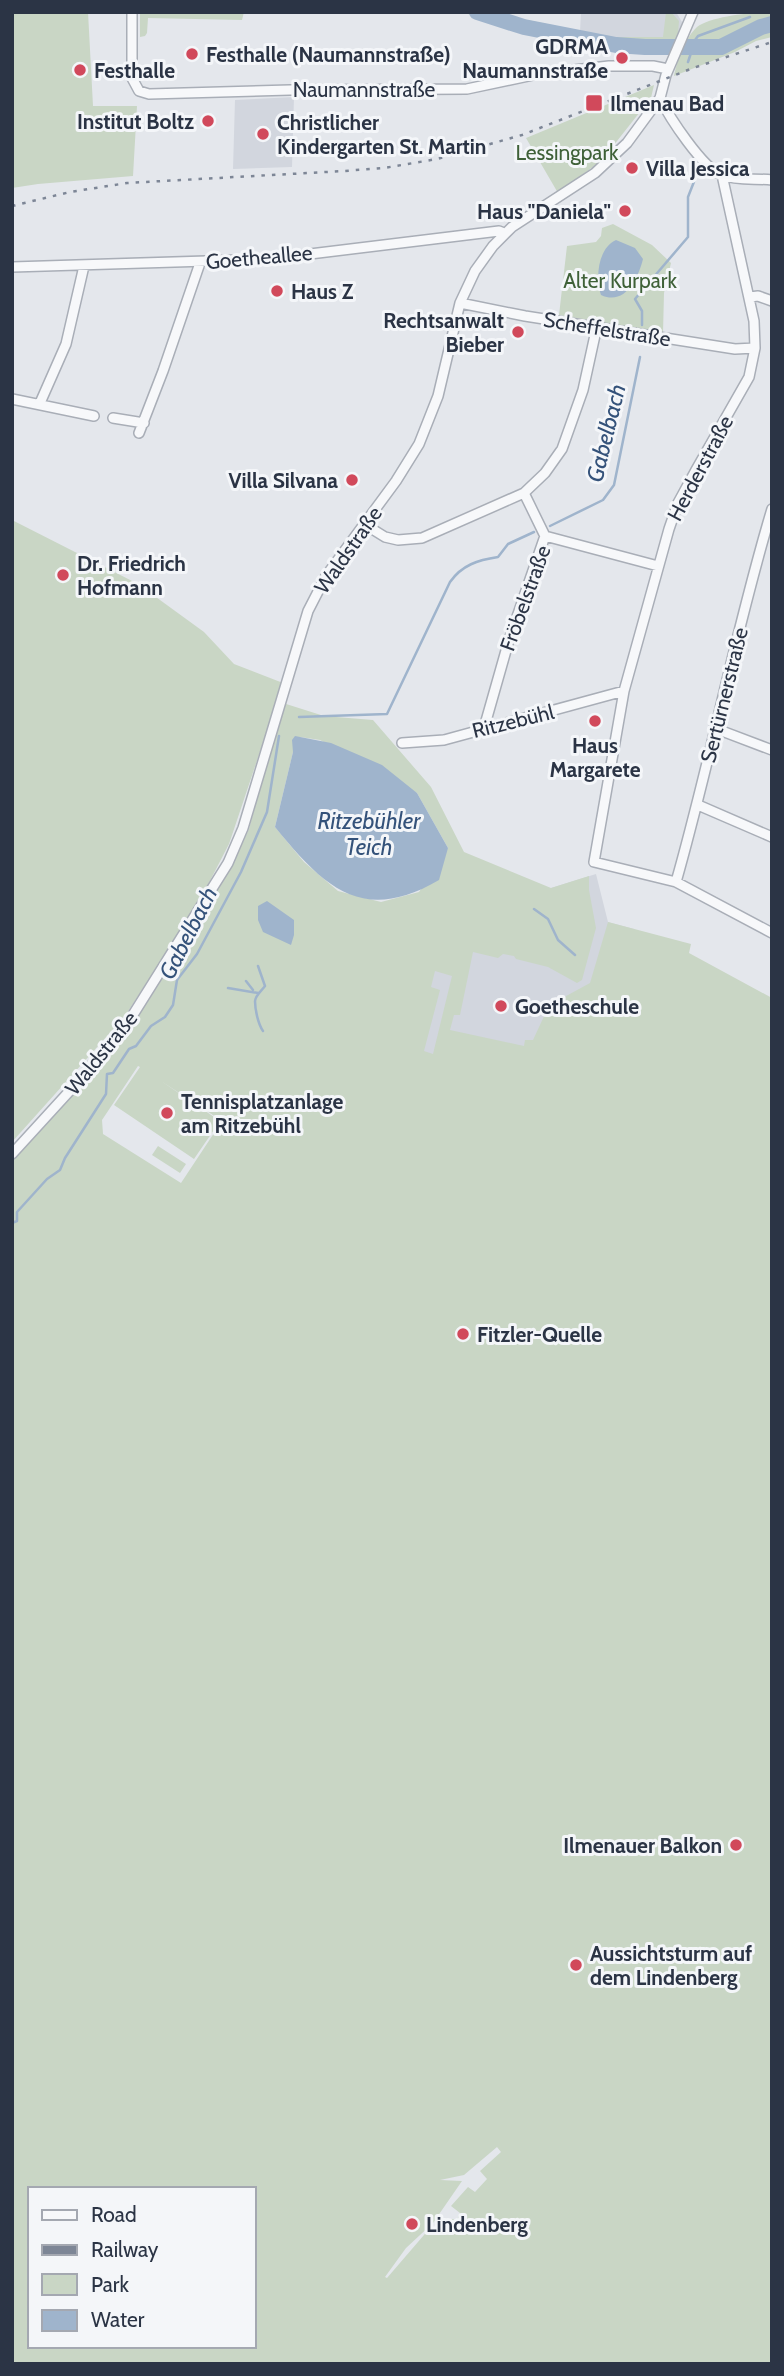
<svg xmlns="http://www.w3.org/2000/svg" width="784" height="2376" viewBox="0 0 784 2376" font-family="Cabin,sans-serif">
	<style>
		.built { fill: #d2d6de }
		.green { fill: #c9d6c5; fill-rule: evenodd }
		.water { fill: #9fb4cc }
		.lines { fill: none; stroke-linecap: round; stroke-linejoin: round }
		.stream { stroke: #9fb4cc; stroke-width: 2.5 }
		.river { stroke: #9fb4cc; stroke-width: 16 }
		.minor-casing { stroke: #a9aeb7; stroke-width: 12 }
		.minor { stroke: #f7f8fa; stroke-width: 9 }
		.rail { stroke: #7d8696; stroke-width: 2.5; stroke-dasharray: 3.5 7; stroke-linecap: butt }
		.poi-dot { fill: #d1495b; stroke: #f4f6f9; stroke-width: 2.5 }
		.labels { text-anchor: middle; dominant-baseline: central; stroke-width: 6; stroke-linejoin: round; paint-order: stroke }
		.poi-label { font-size: 21px; font-weight: bold; fill: #2b3445; stroke: #f4f6f9; text-anchor: start }
		.street-label { font-size: 21px; fill: #2b3445; stroke: #f4f6f9 }
		.park-label { font-size: 21px; fill: #3f6138; stroke: #f4f6f9 }
		.water-label { font-size: 23px; font-style: italic; fill: #34527a; stroke: #f4f6f9 }
	</style>
	<rect width="100%" height="100%" fill="#e4e7ec"/>
	<!-- built -->
	<path class="built" d="M581 12H676L682 22 681 34H678L676 39 610 37 580 32Z
		M294 97 292 167 233 169 235 100Z
		M596 874 608 922 634 929 582 1100 383 1040 410 948 551 888Z"/>
	<!-- green -->
	<path class="green" d="M12 12H88L93 106H137L133 176 38 184 12 188Z
		M140 12H244L242 20 148 18 147 33 145 36 140 37Z
		M463 12H488L610 37H663L666 12H671L679 21 678 34 670 52C600 49 528 38 463 12Z
		M772 12V37L756 41 735 52 674 76C677 61 685 38 697 27 711 16 754 12 772 12Z
		M654 85 651 98 602 160 558 193 526 138Z
		M613 224 652 245 671 263 664 293 663 333 559 315 567 246 596 242 601 236 602 228Z
		M12 520 138 584 204 632 234 664 283 683 229 844 199 902 125 1016 12 1142Z
		M283 703 324 716 373 720 431 787 464 852 551 888 589 876V890L596 928 582 980 577 983 548 967 516 959 514 956 503 954 498 958 473 952 460 1015H454L450 1030 524 1046 525 1040H533L546 1012 557 1001 590 983 608 922 691 944 689 953 772 998V2364H12V1160L112 1047 147 1003 231 868 249 829ZM300 737 320 740 417 793 448 848 419 892 381 902 338 891 304 862 275 827 293 752ZM435 971 452 976 433 1054 424 1051 440 990 431 987ZM138 1066 140 1067 114 1105 194 1159 220 1121 161 1081 222 1121 181 1183 103 1134 102 1120ZM497 2147 501 2152 480 2171 487 2179 475 2192 468 2187 451 2206 460 2213 457 2220 452 2219 437 2233 430 2228 387 2278 385 2277 406 2248 433 2223 462 2181 440 2180 464 2175ZM30 2189H254V2346H30Z
		M158 1146 186 1164 180 1173 152 1155Z"/>
	<!-- water -->
	<path class="water" d="M616 240 635 248 643 259C638 279 625 306 601 295 595 278 598 248 616 240Z
		M295 736 331 743 382 765 417 793 448 848 439 880C362 925 324 887 275 827L293 752 292 740Z
		M267 901 294 920V935L291 945 263 932 258 920V906Z"/>
	<g class="lines">
		<!-- stream -->
		<path class="stream" d="M690 47 698 36 750 17
			M688 62 693 47
			M642 325V311L635 299 688 237V197L699 169
			M550 526 603 500 614 485 640 357
			M299 717 387 714 450 582C462 565 478 560 498 557L508 544 534 532
			M534 909 548 919 558 940 575 955
			M258 966 265 986C262 990 255 996 255 1001 255 1009 258 1024 263 1031
			M246 981 253 990
			M228 988 258 993
			M12 1223 17 1221V1212L47 1179 60 1170 65 1158 106 1094 107 1074 113 1073 129 1049 136 1046 151 1026 165 1017 173 1005 177 980 197 954 241 872 267 812 279 736"/>
		<!-- river -->
		<path class="river" d="M477 12 524 27 616 45 645 47H721L761 27 772 24"/>
		<!-- minor casing -->
		<g class="minor-casing">
			<path id="minor" d="M132 12V78L139 91 149 94 290 90 467 89 538 74 609 66H653L668 69
				M660 98C669 117 703 169 722 175 737 181 756 178 772 180
				M722 175 754 321 755 348 749 377 696 470 678 503 669 529 624 691 594 862 676 882 772 933
				M12 267 269 259 499 231 504 233
				M750 297 758 296 772 301
				M460 303 525 316 735 349 755 348
				M12 399 94 416
				M40 403 66 344 84 266
				M113 418 144 423
				M139 433 163 371 200 263
				M524 493 545 536
				M364 524 385 537 398 540 422 538 524 493 545 473 562 449 583 390 597 326
				M484 728 509 640 545 536 658 566
				M714 728 772 750
				M402 743 444 740 624 691
				M698 805 772 837
				M676 882C711 759 735 632 772 509
				M12 1154 76 1084 131 1018 228 863 243 828 308 611 326 576 396 481 419 444 438 396 460 303 475 271 493 246 512 227 595 173 627 143 660 98 666 75 693 12"/>
		</g>
		<!-- minor -->
		<use href="#minor" class="minor"/>
		<!-- rail -->
		<path class="rail" d="M12 206 70 192 127 183 344 171 384 168 437 159 522 135 693 68 772 42"/>
	</g>
	<!-- markers -->
	<g class="poi-dot">
		<circle cx="192" cy="54" r="7"/>
		<circle cx="622" cy="58" r="7"/>
		<circle cx="80" cy="70" r="7"/>
		<rect x="585" y="94" width="18" height="18" rx="3.5"/>
		<circle cx="208" cy="121" r="7"/>
		<circle cx="263" cy="134" r="7"/>
		<circle cx="632" cy="168" r="7"/>
		<circle cx="625" cy="211" r="7"/>
		<circle cx="277" cy="291" r="7"/>
		<circle cx="518" cy="332" r="7"/>
		<circle cx="352" cy="480" r="7"/>
		<circle cx="63" cy="575" r="7"/>
		<circle cx="595" cy="721" r="7"/>
		<circle cx="501" cy="1006" r="7"/>
		<circle cx="167" cy="1113" r="7"/>
		<circle cx="463" cy="1334" r="7"/>
		<circle cx="736" cy="1845" r="7"/>
		<circle cx="576" cy="1965" r="7"/>
		<circle cx="412" cy="2224" r="7"/>
	</g>
	<g class="labels">
		<!-- poi labels -->
		<g class="poi-label">
			<text x="608" y="46" text-anchor="end">GDRMA<tspan x="608" dy="24">Naumannstraße</tspan></text>
			<text x="206" y="54">Festhalle (Naumannstraße)</text>
			<text x="94" y="70">Festhalle</text>
			<text x="610" y="103">Ilmenau Bad</text>
			<text x="194" y="121" text-anchor="end">Institut Boltz</text>
			<text x="277" y="122">Christlicher<tspan x="277" dy="24">Kindergarten St. Martin</tspan></text>
			<text x="646" y="168">Villa Jessica</text>
			<text x="611" y="211" text-anchor="end">Haus "Daniela"</text>
			<text x="291" y="291">Haus Z</text>
			<text x="504" y="320" text-anchor="end">Rechtsanwalt<tspan x="504" dy="24">Bieber</tspan></text>
			<text x="338" y="480" text-anchor="end">Villa Silvana</text>
			<text x="77" y="563">Dr. Friedrich<tspan x="77" dy="24">Hofmann</tspan></text>
			<text x="595" y="745" text-anchor="middle">Haus<tspan x="595" dy="24">Margarete</tspan></text>
			<text x="515" y="1006">Goetheschule</text>
			<text x="181" y="1101">Tennisplatzanlage<tspan x="181" dy="24">am Ritzebühl</tspan></text>
			<text x="477" y="1334">Fitzler-Quelle</text>
			<text x="722" y="1845" text-anchor="end">Ilmenauer Balkon</text>
			<text x="590" y="1953">Aussichtsturm auf<tspan x="590" dy="24">dem Lindenberg</tspan></text>
			<text x="426" y="2224">Lindenberg</text>
		</g>
		<!-- street labels -->
		<g class="street-label">
			<text x="364" y="89">Naumannstraße</text>
			<text transform="translate(259 257) rotate(-5)">Goetheallee</text>
			<text transform="translate(607 329) rotate(9)">Scheffelstraße</text>
			<text transform="translate(700 468) rotate(-62)">Herderstraße</text>
			<text transform="translate(348 550) rotate(-55)">Waldstraße</text>
			<text transform="translate(525 598) rotate(-70)">Fröbelstraße</text>
			<text transform="translate(724 695) rotate(-76)">Sertürnerstraße</text>
			<text transform="translate(513 721) rotate(-14)">Ritzebühl</text>
			<text transform="translate(101 1053) rotate(-51)">Waldstraße</text>
		</g>
		<!-- park labels -->
		<g class="park-label">
			<text x="567" y="152">Lessingpark</text>
			<text x="620" y="280">Alter Kurpark</text>
		</g>
		<!-- water labels -->
		<g class="water-label">
			<text transform="translate(606 433) rotate(-76)">Gabelbach</text>
			<text x="369" y="821">Ritzebühler<tspan x="369" dy="26">Teich</tspan></text>
			<text transform="translate(188 933) rotate(-63)">Gabelbach</text>
		</g>
	</g>
	<!-- border -->
	<rect width="784" height="2376" fill="none" stroke="#2b3445" stroke-width="28"/>
	<!-- legend -->
	<rect x="28" y="2187" width="228" height="161" fill="#f4f6f9" stroke="#a4a8b1" stroke-width="2"/>
	<rect x="42" y="2210" width="35" height="10" fill="#f7f8fa" stroke="#a4a8b1" stroke-width="2"/>
	<text x="91" y="2222" font-size="21" fill="#2b3445">Road</text>
	<rect x="42" y="2245" width="35" height="10" fill="#7d8696" stroke="#a4a8b1" stroke-width="2"/>
	<text x="91" y="2257" font-size="21" fill="#2b3445">Railway</text>
	<rect x="42" y="2274" width="35" height="21" fill="#c9d6c5" stroke="#a4a8b1" stroke-width="2"/>
	<text x="91" y="2292" font-size="21" fill="#2b3445">Park</text>
	<rect x="42" y="2310" width="35" height="21" fill="#9fb4cc" stroke="#a4a8b1" stroke-width="2"/>
	<text x="91" y="2327" font-size="21" fill="#2b3445">Water</text>
</svg>
